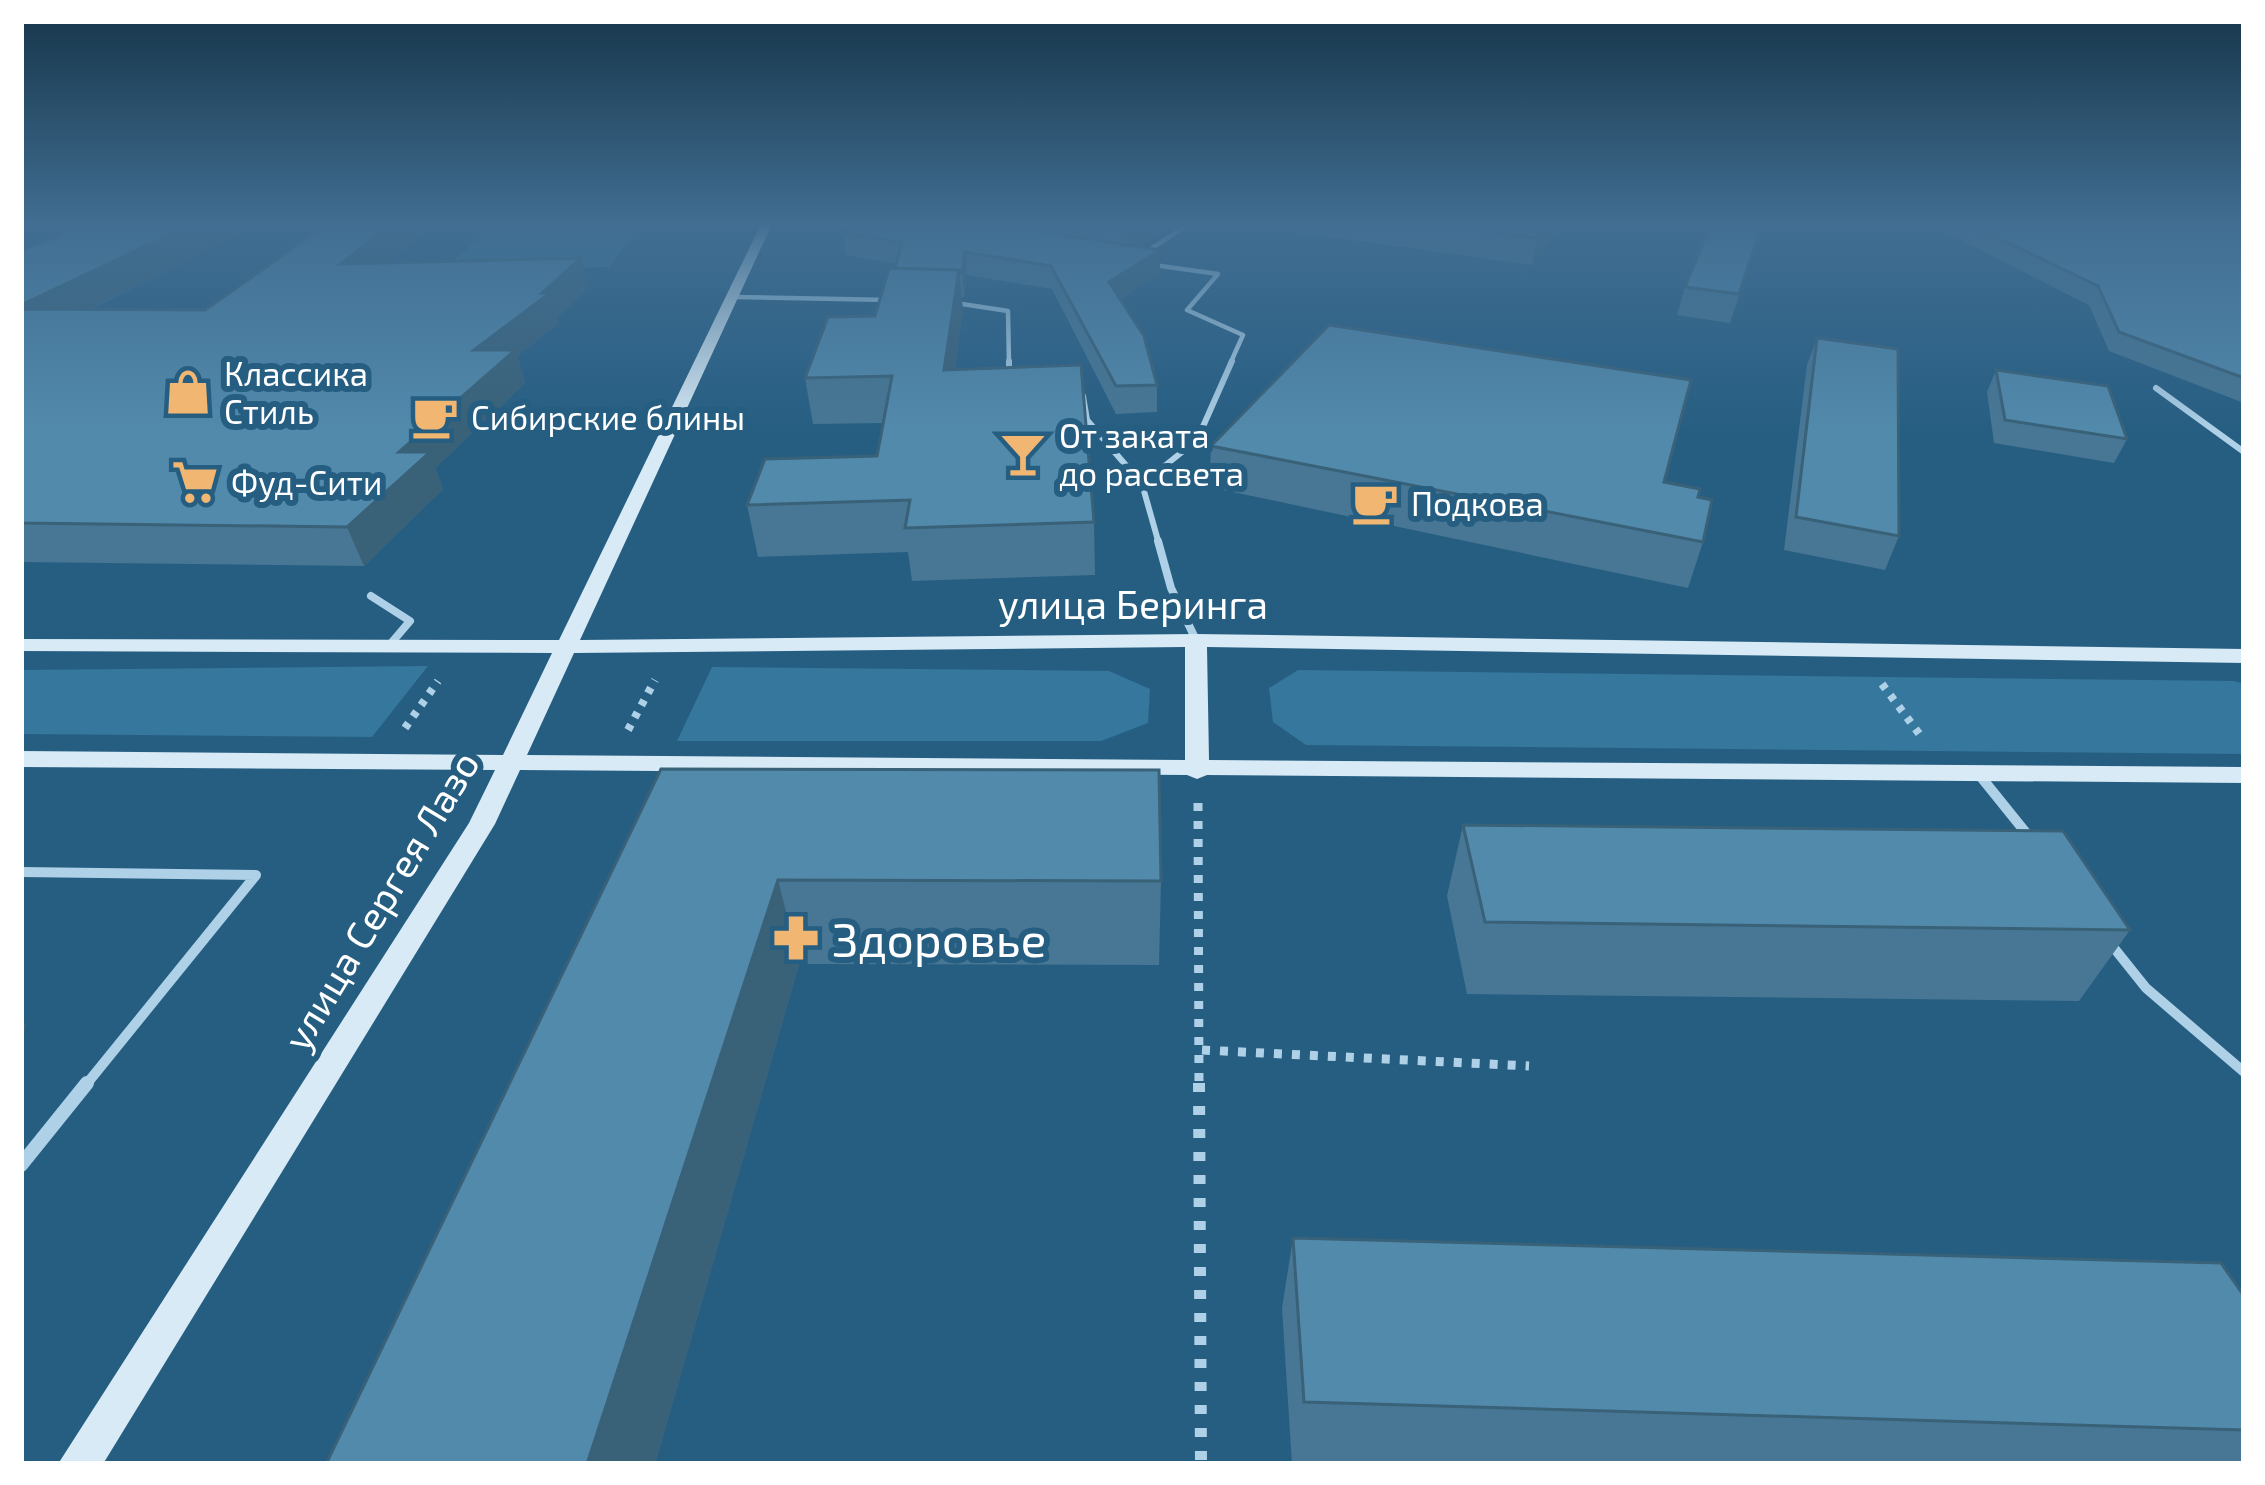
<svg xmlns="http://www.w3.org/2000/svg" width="2265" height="1485" viewBox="0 0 2265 1485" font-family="'Exo 2',sans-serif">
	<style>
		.green { fill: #36779d }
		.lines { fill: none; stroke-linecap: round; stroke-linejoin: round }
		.path-far2 { stroke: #aed1e7; stroke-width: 8; stroke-dasharray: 6 8; stroke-linecap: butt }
		.path-far1 { stroke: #aed1e7; stroke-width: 9; stroke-dasharray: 8 10; stroke-linecap: butt }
		.path { stroke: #aed1e7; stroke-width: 12; stroke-dasharray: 9 14; stroke-linecap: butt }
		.lane-far4 { stroke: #aed1e7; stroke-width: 4.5 }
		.lane-far3 { stroke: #aed1e7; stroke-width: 6 }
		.lane-far2 { stroke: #aed1e7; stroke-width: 8 }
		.lane-far1 { stroke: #aed1e7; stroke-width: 10 }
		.lane { stroke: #aed1e7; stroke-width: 14 }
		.secondary { fill: #d7eaf6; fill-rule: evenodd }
		.wall { fill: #477794 }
		.shaded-wall { fill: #396178 }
		.building { fill: #528aac; stroke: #396178; stroke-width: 3 }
		.labels { text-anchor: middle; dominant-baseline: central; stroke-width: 12; stroke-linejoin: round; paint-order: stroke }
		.far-poi-label { font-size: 33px; fill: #fff; stroke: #265e82; text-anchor: start }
		.street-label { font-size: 39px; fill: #fff; stroke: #265e82 }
		.near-poi-label { font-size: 48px; fill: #fff; stroke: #265e82; text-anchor: start }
	</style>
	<rect width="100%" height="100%" fill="#265e82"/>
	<!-- green -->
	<path class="green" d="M493 224H642L609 267 442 272Z
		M428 666 372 737 21 734V670Z
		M712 667 1109 671 1150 689 1148 723 1101 741H677Z
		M1298 670 2234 681 2244 684V754L1306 745 1273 722 1269 688Z"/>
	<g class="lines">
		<!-- path-far2 -->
		<path class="path-far2" d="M1882 684 1923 739
			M405 728 438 681
			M628 730 655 680"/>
		<!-- path-far1 -->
		<path class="path-far1" d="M1198 803 1199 1086
			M1202 1050 1529 1066"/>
		<!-- path -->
		<path class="path" d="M1199 1083 1201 1464"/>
		<!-- lane-far4 -->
		<path class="lane-far4" d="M836 224 867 229
			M1143 254 1189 224
			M1147 264 1218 274 1187 310 1243 335 1230 364
			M734 297 891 300
			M949 302 1008 311 1009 364"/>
		<!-- lane-far3 -->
		<path class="lane-far3" d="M1009 361V370L1018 371
			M2156 388 2244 452
			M1083 396 1087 420 1142 484 1159 544
			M1142 484 1197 440 1232 361"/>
		<!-- lane-far2 -->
		<path class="lane-far2" d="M1158 541 1171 588 1196 640
			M371 596 410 621 387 648
			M1978 773 1983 780"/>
		<!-- lane-far1 -->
		<path class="lane-far1" d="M1981 777 2031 839
			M21 872 256 875 85 1086
			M2110 943 2146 988 2244 1072"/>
		<!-- lane -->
		<path class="lane" d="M21 1165 87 1083"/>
		<!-- secondary -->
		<path class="secondary" d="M761 224H772L580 640 1196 634 2244 649V663L1207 647 1209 760 2244 767V783L1207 775 1197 779 1187 775 520 770 495 824 103 1464H58L469 823 495 770 21 767V751L503 755 552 653 21 651V639L559 640ZM1185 647V760L527 755 574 653Z"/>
	</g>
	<!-- wall -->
	<path class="wall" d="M79 224H258L90 310H205L327 224H434L388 263 588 287 557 318 559 323 517 356 525 383 435 468 443 489 364 566 21 562V249L61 237Z
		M863 224H1177L1141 247 1160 273 1120 300 1157 385V412L1116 414 1052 289 967 275 964 297H961L963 310 955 370 1094 522 1095 575 912 581 908 552 758 557 747 505 877 456 884 423 813 424 805 378 875 316 895 268 896 264 846 255 843 233Z
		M1265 224H1564L1532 265 1265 228Z
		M1763 224 1730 323 1677 315 1685 287Z
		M1929 224H2244V403L2109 351 2089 305Z
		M1817 338 1899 536 1885 570 1784 550 1807 365Z
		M1996 370 2127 439 2114 463 1994 443 1987 392Z
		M1211 446 1664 482 1698 497 1703 542 1688 588 1209 487Z
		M661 769 1161 881 1159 965 799 964 655 1464H326Z
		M1463 825 2130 930 2079 1001 1467 994 1447 896Z
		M1293 1238 2244 1296V1464H1292L1282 1308Z"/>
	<!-- shaded-wall -->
	<path class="shaded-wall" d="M192 224H258L28 341 21 327V305Z
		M392 224H434L352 294 341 264Z
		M1142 224H1177L1129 255 1128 232Z
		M1548 224H1564L1532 265 1537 238Z
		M1160 250V273L1110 307 1109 282Z
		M965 252 967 275 964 297 962 273Z
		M581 258 588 287 557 318 559 323 517 356 525 383 435 468 443 489 364 566 347 527 399 452 474 350Z
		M959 270 963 310 949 416 944 370Z
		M778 880 799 964 655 1464H587Z
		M21 1019 26 1025 21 1047Z"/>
	<!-- building -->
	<path class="building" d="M79 224H192L21 305V249L61 237 65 230Z
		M327 224H392L341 264 581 258 542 293H550L474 350H515L399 452H430L347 527 21 523V309L205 310Z
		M863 224H989L1160 250 1109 282 1144 336 1157 385 1116 386 1051 266 965 252 962 273H959V270L895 268 902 242 843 233Z
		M1074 224H1142L1128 232Z
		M1432 224H1548L1537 238Z
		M1711 224H1762L1739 294 1685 287Z
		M1969 224H2244V378L2119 332 2098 286Z
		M889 268 959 270 944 370 1081 365 1094 522 905 528 910 500 747 505 765 459 877 456 892 376 805 378 828 317 875 316Z
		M1329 325 1691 380 1664 482 1700 489 1698 497 1712 500 1703 542 1211 446Z
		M1817 338 1898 349 1899 536 1796 517Z
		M1996 370 2108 386 2127 439 2005 420Z
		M661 769 1159 770 1161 881 778 880 587 1464H326Z
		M1463 825 2063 831 2130 930 1485 922Z
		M1293 1238 2221 1263 2244 1296V1430L1304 1402Z"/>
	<!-- sky -->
	<linearGradient id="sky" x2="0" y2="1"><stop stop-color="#153448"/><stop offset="0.52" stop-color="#416e92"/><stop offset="1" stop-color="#416e92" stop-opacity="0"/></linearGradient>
	<rect width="2265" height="432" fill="url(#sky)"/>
	<!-- icons -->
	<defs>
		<g id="shop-bare" transform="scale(3.6)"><path d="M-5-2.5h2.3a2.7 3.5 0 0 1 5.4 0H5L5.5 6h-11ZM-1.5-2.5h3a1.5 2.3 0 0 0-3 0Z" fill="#f0b672" stroke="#265e82" stroke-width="2.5" paint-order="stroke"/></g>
		<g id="cafe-bare" transform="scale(3.6)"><path d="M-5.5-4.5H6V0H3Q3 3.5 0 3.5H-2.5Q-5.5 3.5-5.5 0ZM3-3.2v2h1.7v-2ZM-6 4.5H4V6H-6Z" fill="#f0b672" stroke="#265e82" stroke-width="2.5" paint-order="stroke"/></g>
		<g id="bar-bare" transform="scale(3.6)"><path d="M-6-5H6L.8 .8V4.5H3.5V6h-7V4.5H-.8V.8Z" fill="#f0b672" stroke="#265e82" stroke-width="2.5" paint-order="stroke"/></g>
		<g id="supermarket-bare" transform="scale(3.6)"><path d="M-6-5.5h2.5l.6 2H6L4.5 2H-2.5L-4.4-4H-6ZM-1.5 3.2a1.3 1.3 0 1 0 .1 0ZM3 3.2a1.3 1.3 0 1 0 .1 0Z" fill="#f0b672" stroke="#265e82" stroke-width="2.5" paint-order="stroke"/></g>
		<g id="pharmacy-bare" transform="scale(3.6)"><path d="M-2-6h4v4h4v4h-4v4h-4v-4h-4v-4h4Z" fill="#f0b672" stroke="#265e82" stroke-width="2.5" paint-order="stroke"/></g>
	</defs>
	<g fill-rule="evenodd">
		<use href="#shop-bare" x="188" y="392"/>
		<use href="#cafe-bare" x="435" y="417"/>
		<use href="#bar-bare" x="1023" y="454"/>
		<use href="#supermarket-bare" x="195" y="482"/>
		<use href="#cafe-bare" x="1375" y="503"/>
		<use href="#pharmacy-bare" x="796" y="938"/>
	</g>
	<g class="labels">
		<!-- far-poi labels -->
		<g class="far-poi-label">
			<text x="224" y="373">Классика<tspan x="224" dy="38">Стиль</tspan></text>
			<text x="471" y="417">Сибирские блины</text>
			<text x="1059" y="435">От заката<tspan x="1059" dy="38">до рассвета</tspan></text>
			<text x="231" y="482">Фуд-Сити</text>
			<text x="1411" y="503">Подкова</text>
		</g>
		<!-- street labels -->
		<g class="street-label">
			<text x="1133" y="603">улица Беринга</text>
			<text transform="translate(380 900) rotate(-59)">улица Сергея Лазо</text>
		</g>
		<!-- near-poi labels -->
		<g class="near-poi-label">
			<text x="832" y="938">Здоровье</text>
		</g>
	</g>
	<!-- border -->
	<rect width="2265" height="1485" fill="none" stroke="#ffffff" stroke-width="48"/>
</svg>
